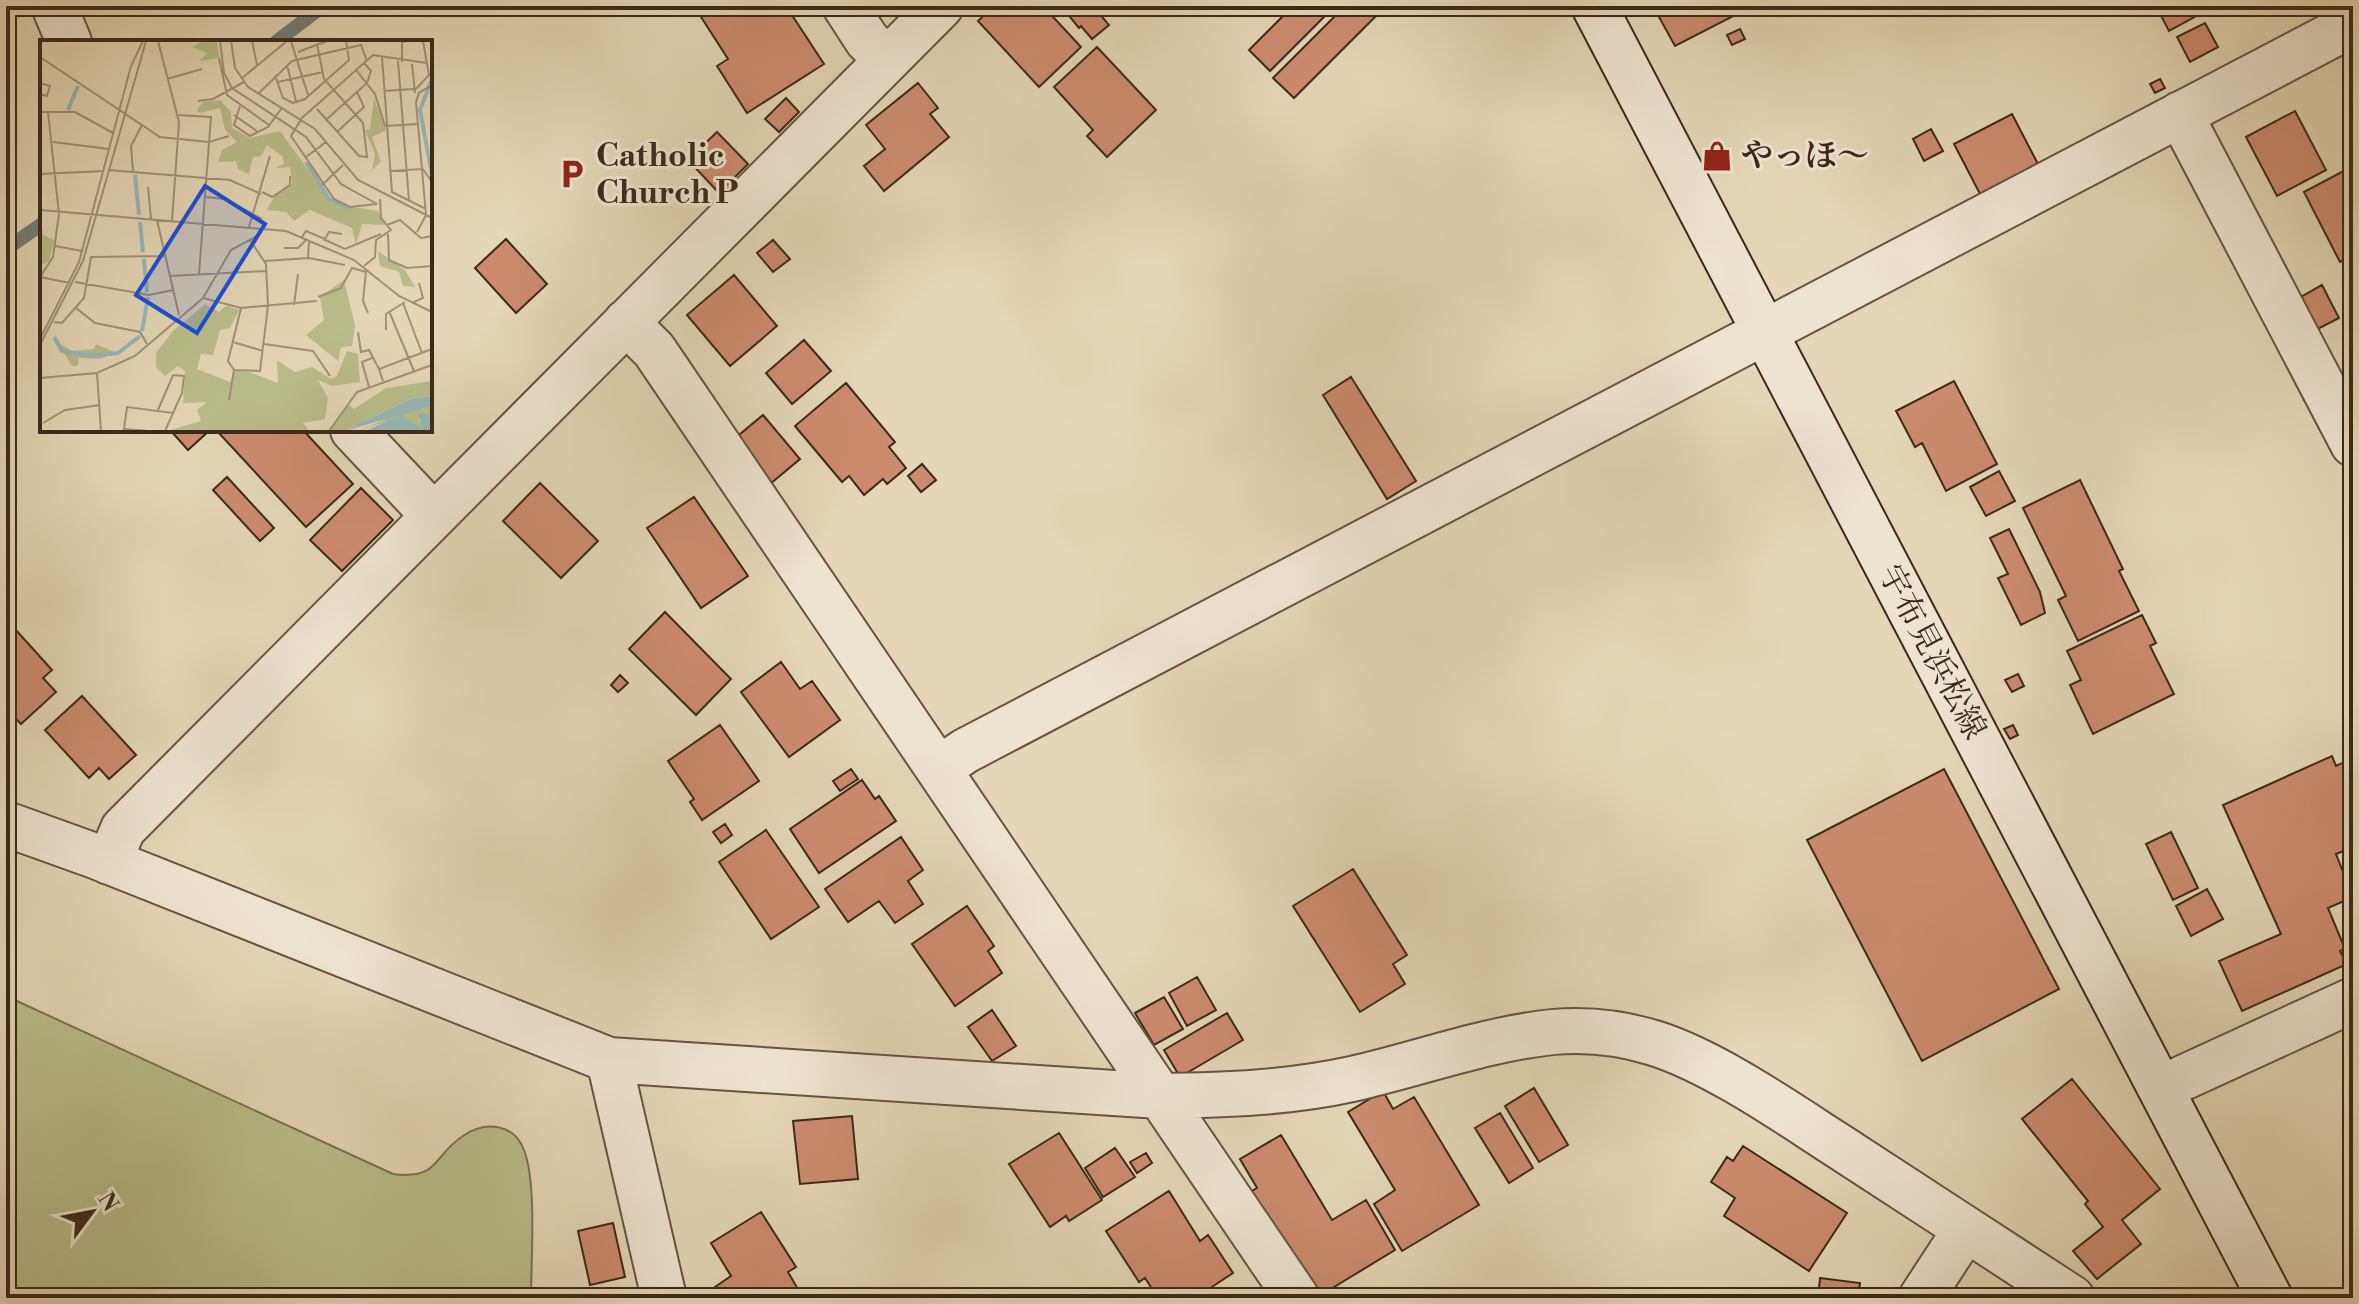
<svg xmlns="http://www.w3.org/2000/svg" width="2359" height="1304" viewBox="0 0 2359 1304" font-family="'Libre Bodoni','Noto Serif JP',serif">
	<style>
		.green { fill: #b8bd8b; stroke: #7a7352; stroke-width: 2 }
		.lines { fill: none; stroke-linecap: round; stroke-linejoin: round }
		.stream { stroke: #737e78; stroke-width: 14 }
		.building { fill: #cc8b6f; stroke: #3c291a; stroke-width: 2 }
		.minor-casing { stroke: #665441; stroke-width: 48 }
		.secondary-casing { stroke: #3c291a; stroke-width: 48 }
		.minor { stroke: #ede4d0; stroke-width: 44 }
		.secondary { stroke: #ede4d0; stroke-width: 44 }
		.labels { text-anchor: middle; dominant-baseline: central; stroke-width: 6; stroke-linejoin: round; paint-order: stroke }
		.poi-label { font-size: 32px; font-weight: bold; fill: #3c291a; stroke: #ede4d0; text-anchor: start }
		.street-label { font-size: 32px; fill: #3c291a; stroke: #ede4d0 }
		.inset-river { fill: none; stroke: #98b7b7; stroke-width: 4 }
		.inset-road { fill: none; stroke: #a19178; stroke-width: 2 }
		.view { fill: #1d4ed8; fill-opacity: 0.15; stroke: #1d4ed8; stroke-width: 4 }
		.inset-edge { fill: none; stroke: #3c291a; stroke-width: 4 }
	</style>
	<rect width="100%" height="100%" fill="#e4d6b6"/>
	<filter id="stains"><feTurbulence type="fractalNoise" baseFrequency=".0025" numOctaves="4"/><feColorMatrix values="0 0 0 0 .2 0 0 0 0 .09 0 0 0 0 .02 0 0 0 .5 -.17"/></filter>
	<radialGradient id="worn" r=".72"><stop offset=".6" stop-color="#630" stop-opacity="0"/><stop offset="1" stop-color="#630" stop-opacity=".3"/></radialGradient>
	<!-- green -->
	<path class="green" d="M6 996 393 1174C440 1180 432 1156 463 1136 485 1121 514 1123 524 1150 537 1184 531 1259 531 1298H6Z"/>
	<g class="lines">
		<!-- stream -->
		<path class="stream" d="M276 42 323 6
			M6 249 42 224"/>
	</g>
	<!-- building -->
	<path class="building" d="M694 6H786L824 64 747 113 717 66 728 59Z
		M994 6H1043L1081 47 1039 87 978 21Z
		M1061 6H1093L1109 25 1092 39 1081 26 1079 28Z
		M1293 6H1335L1270 71 1249 50Z
		M1345 6H1386L1294 98 1273 78Z
		M1653 6H1746L1747 9 1675 46Z
		M2156 6H2225L2226 8 2213 15 2209 9 2169 31Z
		M2205 23 2218 47 2190 62 2177 37Z
		M1740 29 1745 39 1732 45 1727 35Z
		M1097 47 1156 110 1107 157 1087 136 1093 130 1054 87Z
		M2160 79 2165 88 2155 93 2150 84Z
		M918 83 938 108 930 114 949 137 884 191 864 166 885 149 866 125Z
		M786 98 799 112 779 132 765 119Z
		M2295 111 2326 170 2277 196 2246 137Z
		M2012 114 2038 164 1980 194 1954 144Z
		M1931 129 1943 151 1924 161 1913 139Z
		M717 132 748 164 719 193 688 160Z
		M1722 147 1726 156 1712 164 1707 155Z
		M2353 166V256L2340 262 2304 192Z
		M506 239 547 284 516 313 475 268Z
		M773 240 790 259 773 272 757 253Z
		M734 275 777 326 730 366 687 315Z
		M2322 285 2339 318 2310 333 2294 301Z
		M804 340 831 371 792 404 766 373Z
		M1351 377 1416 481 1387 499 1323 395Z
		M1954 381 1997 464 1946 491 1922 443 1915 447 1896 411Z
		M846 383 895 442 889 447 906 468 887 484 883 479 864 495 849 476 842 482 795 426Z
		M763 415 800 459 770 484 733 440Z
		M170 430H210L188 450Z
		M303 430 353 484 306 527 217 431Z
		M922 464 936 480 921 492 908 476Z
		M1999 471 2015 501 1986 516 1970 487Z
		M227 477 274 528 260 541 213 490Z
		M2080 480 2123 569 2119 571 2139 611 2078 641 2058 600 2066 596 2023 508Z
		M540 483 598 541 561 578 503 521Z
		M361 488 393 520 342 571 310 540Z
		M694 497 748 576 701 608 647 528Z
		M2009 529 2040 592 2045 613 2021 625 1998 578 2008 574 1990 538Z
		M665 612 731 679 696 715 629 649Z
		M2142 615 2156 643 2150 646 2174 694 2093 734 2070 685 2081 680 2067 651Z
		M6 619 52 670 43 678 56 692 21 724 6 708Z
		M781 662 800 689 812 681 840 720 789 757 741 692Z
		M2018 674 2024 686 2012 692 2005 680Z
		M620 675 628 683 618 692 611 685Z
		M82 696 136 755 109 779 99 768 89 778 45 730Z
		M720 725 759 781 702 820 690 802 694 799 668 761Z
		M2013 725 2018 735 2010 739 2004 729Z
		M2332 756 2336 766 2353 758V808L2346 812 2353 827V847L2336 854 2353 897 2328 908 2345 949 2340 951 2347 964 2242 1011 2219 961 2281 934 2223 805Z
		M851 769 858 779 840 791 833 781Z
		M1944 769 2059 989 1922 1061 1807 840Z
		M862 780 875 799 879 796 896 821 819 873 790 829Z
		M725 824 732 835 721 843 713 832Z
		M766 830 819 907 771 939 719 862Z
		M2171 832 2198 888 2173 900 2146 844Z
		M901 837 923 870 908 881 923 904 895 923 879 901 848 922 825 889Z
		M1353 869 1407 955 1393 964 1405 984 1360 1012 1293 906Z
		M2207 889 2223 919 2191 936 2176 906Z
		M967 906 994 946 988 951 1002 973 955 1006 912 944Z
		M1197 977 1216 1010 1187 1026 1169 993Z
		M1164 997 1183 1029 1154 1045 1135 1013Z
		M992 1010 1016 1046 992 1061 968 1027Z
		M1227 1013 1243 1040 1180 1077 1164 1050Z
		M2072 1079 2160 1189 2122 1220 2141 1244 2097 1279 2073 1251 2103 1227 2085 1204 2088 1201 2022 1119Z
		M1534 1088 1568 1145 1539 1162 1505 1106Z
		M1383 1091 1393 1109 1414 1097 1479 1205 1402 1251 1374 1204 1395 1190 1348 1112Z
		M1500 1113 1533 1168 1509 1183 1475 1128Z
		M852 1116 858 1179 800 1184 793 1121Z
		M1059 1133 1102 1200 1069 1221 1066 1216 1050 1227 1009 1164Z
		M1281 1135 1332 1220 1366 1200 1395 1250 1316 1298 1250 1192 1257 1188 1240 1159Z
		M1743 1146 1847 1213 1809 1271 1724 1216 1735 1198 1711 1182 1727 1157 1733 1161Z
		M1115 1148 1135 1177 1103 1197 1085 1168Z
		M1146 1153 1152 1163 1137 1173 1130 1162Z
		M1169 1191 1200 1241 1208 1235 1233 1273 1195 1298H1158L1145 1278 1139 1282 1106 1231Z
		M761 1212 796 1267 788 1272 803 1298H722L715 1287 731 1276 711 1243Z
		M613 1223 625 1277 590 1285 578 1231Z
		M1820 1278 1860 1283 1858 1298H1818Z"/>
	<g class="lines">
		<!-- minor casing -->
		<g class="minor-casing">
			<path id="minor" d="M54 6 69 42
				M845 6 867 40 887 60
				M2180 114 2353 444
				M626 322 654 350 1297 1298
				M353 430 434 516
				M939 769 965 751 2353 24
				M6 824 95 856 609 1060 1160 1096C1226 1095 1288 1093 1352 1079 1419 1064 1485 1039 1553 1032 1586 1029 1622 1033 1654 1043 1712 1061 1783 1110 1834 1143 1913 1195 1993 1246 2072 1298
				M109 862 123 829 941 6
				M609 1060 664 1298
				M2161 1088 2353 1000
				M1921 1298 1966 1229"/>
		</g>
		<!-- secondary casing -->
		<g class="secondary-casing">
			<path id="secondary" d="M1594 6 2270 1298"/>
		</g>
		<!-- minor -->
		<use href="#minor" class="minor"/>
		<!-- secondary -->
		<use href="#secondary" class="secondary"/>
	</g>
	<!-- icons -->
	<defs>
		<g id="shop-bare" transform="scale(2.4)"><path d="M-5-2.5h2.3a2.7 3.5 0 0 1 5.4 0H5L5.5 6h-11ZM-1.5-2.5h3a1.5 2.3 0 0 0-3 0Z" fill="#8f2418" stroke="#ede4d0" stroke-width="2.5" paint-order="stroke"/></g>
		<g id="parking-bare" transform="scale(2.4)"><path d="M-3.5-5.5H1a3.5 3.5 0 0 1 0 7H-1V5.5H-3.5ZM-1-3.4V-.6H.8a1.4 1.4 0 0 0 0-2.8Z" fill="#8f2418" stroke="#ede4d0" stroke-width="2.5" paint-order="stroke"/></g>
	</defs>
	<g fill-rule="evenodd">
		<use href="#shop-bare" x="1717" y="156"/>
		<use href="#parking-bare" x="572" y="174"/>
	</g>
	<g class="labels">
		<!-- poi labels -->
		<g class="poi-label">
			<text x="596" y="156">Catholic<tspan x="596" dy="37">Church P</tspan></text>
			<text x="1741" y="156">やっほ～</text>
		</g>
		<!-- street labels -->
		<g class="street-label">
			<text transform="translate(1932 652) rotate(62)">宇布見浜松線</text>
		</g>
	</g>
	<!-- overview -->
	<g transform="translate(40 40)">
		<rect width="392" height="392" fill="#e4d6b6"/>
		<path d="M162 1H177L179 18 160 21 167 13 152 7ZM334 59 346 90 332 97 341 122 332 130 335 114 325 90 330 89ZM180 60 191 72 192 88 210 98 240 91 292 163 338 171 345 185 322 184 316 204 312 188 270 170 254 181 246 172 227 170 235 155 252 144 250 127 235 128 244 124 242 116 227 105 221 116 213 117 209 134 198 129 196 121 178 122 182 110 197 102 185 90 180 68 160 73 157 70 163 62ZM0 174 3 195 14 200 9 222 0 225ZM338 211 365 230 375 247 363 246 359 232 340 226ZM304 240 315 285 312 306 301 307 298 321 266 295 284 280 280 257ZM165 264 179 272 186 266 199 270 190 288 180 290 173 315 161 314 157 329 190 342 195 332 203 330 238 343 237 320 255 332 272 327 291 339 297 336 307 311 318 314 320 342 292 346 278 340 288 358 285 379 263 383 269 391H127L161 381 157 370 167 362 143 363 145 331 138 326 125 336 116 327V313L133 291ZM16 301 32 311 54 309 56 304 75 312 60 319 39 318 38 326H32ZM392 341V356L371 359 304 391H289L308 364 314 369 346 348ZM392 366V377L378 379 383 389 345 382 318 391 365 371Z" fill="#b8bd8b"/>
		<path d="M392 356V366L304 391 371 359ZM384 373 392 376V391H325L361 375 382 389 378 374Z" fill="#98b7b7"/>
		<path class="inset-river" d="M392 39 380 70 392 135M28 70 38 46M266 122 289 159 309 168M95 135 99 175M100 182 103 212M104 219 107 252M102 291 108 257M14 297 22 311 50 316 78 313 100 296"/>
		<path class="inset-road" d="M118 1 139 82 132 181M180 1 184 33 192 48 266 97 301 144 337 164M191 1 195 28 208 47 275 89 318 140 392 178M212 1 217 25M251 1 268 55M277 4 284 39 323 83 327 117 319 116 277 69M258 12 287 1M0 17 120 97 169 102 189 96M342 17 352 152 386 169M179 18 187 55 229 85M358 21 369 161M362 22V2L368 1M372 24 375 53M247 25 256 61M316 30 335 54 345 86 378 84M235 35 243 58 253 63 265 59 309 20 306 1M127 39 162 29M201 39 247 1M238 42 283 32M0 43 10 46 7 56 0 54M344 51 374 49M374 51 389 35 383 1M218 54 252 21 321 5 327 21M158 61 173 59 204 42M200 66 194 85 210 96 228 87 241 69M0 72H35L73 93M137 75 171 77 159 234M194 75 218 92M287 79 327 43 331 31 324 23M298 91 324 67 317 52M13 102 69 109M266 117 286 102M68 130 190 140 221 154M351 131 383 129 392 142M93 132 91 106 102 85M0 134 64 131M282 145 303 125M108 147 111 179M222 152 232 157 250 145V136M165 157 185 159 222 179M337 164 310 167 294 159 251 96 262 78 333 15 387 23M0 170 246 191 314 220 359 256 392 272M117 180 139 275M347 185 360 180 381 198 392 196M209 187 230 116M377 192 386 175 376 62 379 53 392 45M348 194 349 220 367 228 392 226M262 197 266 191 285 199 289 192 302 194M283 199 305 209 341 194M15 206 42 211M244 208H258L266 200M51 217 125 216M269 218 305 225M225 221 268 218 269 200M324 226 335 217 336 200 351 190 341 178 340 159M326 231 323 261 328 273M129 236 226 231M0 237 13 217 19 174 8 72M0 237 30 243M35 242 109 255 133 250M278 257 301 248 312 228 326 232M163 258 201 268 277 261M363 263 382 313M372 263 383 258 379 243M254 265 258 234M36 268 55 283 100 292 107 304M349 271 374 331M14 282 22 283 44 258 51 217M346 290V274L365 262M318 292 321 312 329 310 339 329M0 299 39 222 91 26 103 1M193 302 223 311M224 304 273 311 290 336M0 305 43 221 106 1M194 330 188 321 201 268M57 333 61 391M0 338 57 333 95 316 163 258 191 210 217 196 222 188M343 341 339 329 392 309M329 347 322 322 332 318M189 360 194 330 220 331 228 266 226 224 210 200M118 370 133 335 144 336 142 353 125 391M3 383 25 370 60 365M109 391 84 389 87 367 133 373M289 391 317 352 392 325"/>
		<path class="view" d="M165 146 225 184 157 293 96 255Z"/>
		<rect width="392" height="392" class="inset-edge"/>
	</g>
	<!-- margin -->
	<rect width="2359" height="1304" fill="none" stroke="#e4d6b6" stroke-width="32"/>
	<rect x="8" y="8" width="2343" height="1288" fill="none" stroke="#3c291a" stroke-width="4"/>
	<rect x="16" y="16" width="2327" height="1272" fill="none" stroke="#3c291a" stroke-width="2"/>
	<!-- north arrow -->
	<g transform="translate(92 1212) rotate(58)" stroke="#ede4d0" stroke-width="6" paint-order="stroke">
	<path d="M0-6L14 30L0 20L-14 30Z" fill="#3c291a"/>
	<text y="-12" font-size="22" font-weight="bold" text-anchor="middle" fill="#3c291a">N</text>
	</g>
	<rect width="100%" height="100%" filter="url(#stains)"/>
	<rect width="100%" height="100%" fill="url(#worn)"/>
</svg>
